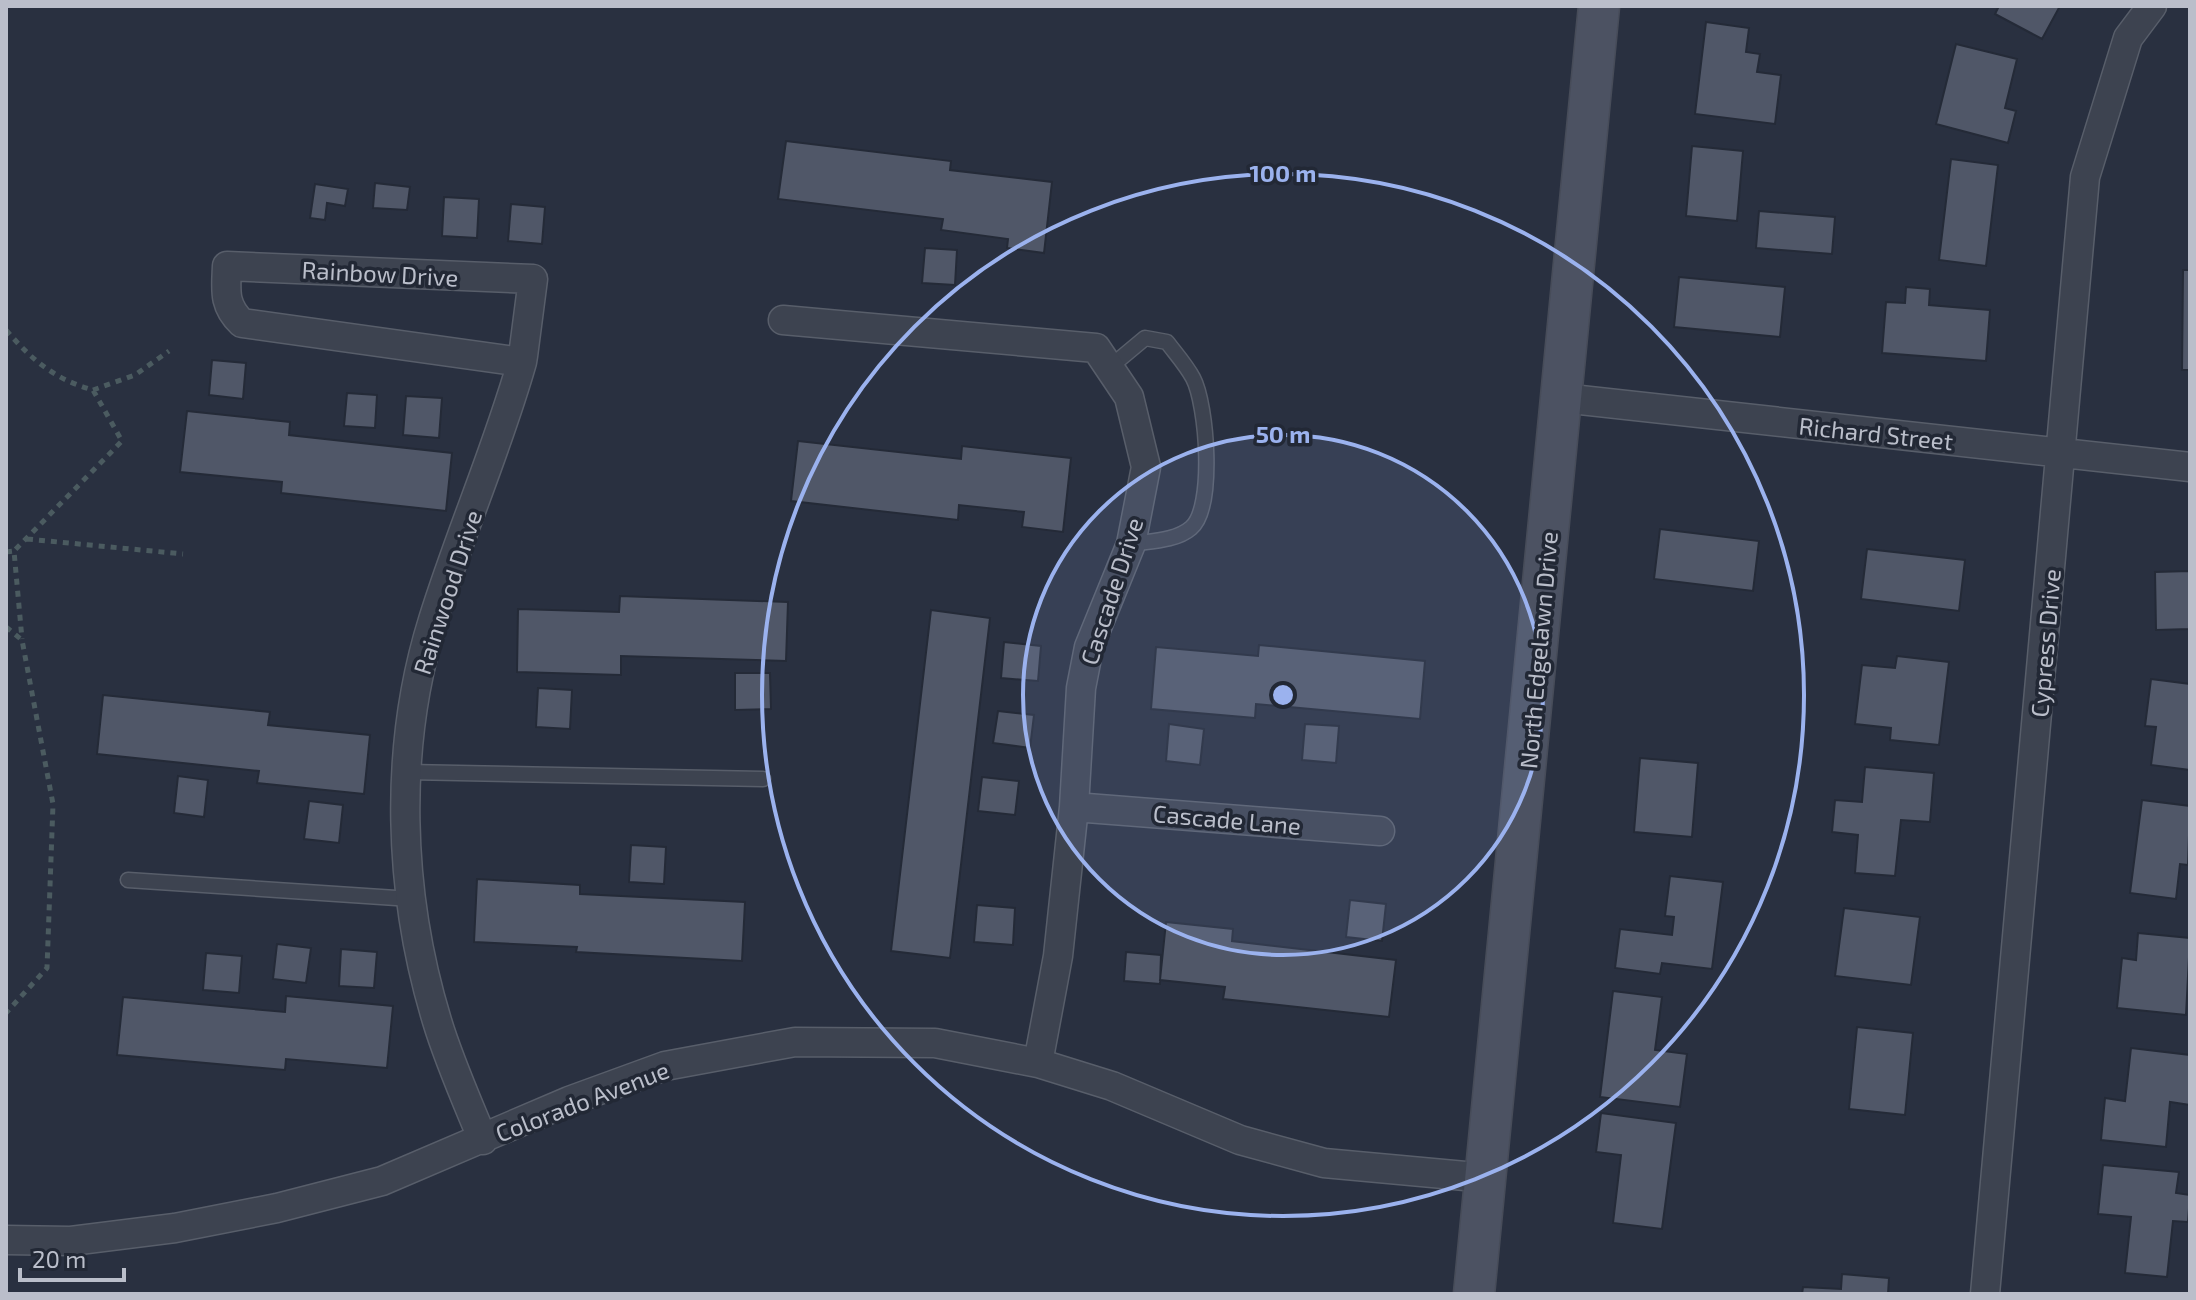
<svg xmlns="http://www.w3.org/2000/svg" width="2196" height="1300" viewBox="0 0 2196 1300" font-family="'Exo 2',sans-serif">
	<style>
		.building { fill: #505768; stroke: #242a37; stroke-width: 2 }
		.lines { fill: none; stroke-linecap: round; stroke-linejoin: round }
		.lane-casing { stroke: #585e6a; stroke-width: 17 }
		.street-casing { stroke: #585e6a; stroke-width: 31 }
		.secondary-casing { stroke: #474c59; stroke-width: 43 }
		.path { stroke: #4b5b60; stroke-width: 5; stroke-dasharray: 6 6; stroke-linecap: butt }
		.lane { stroke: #3d4350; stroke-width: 14 }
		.street { stroke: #3d4350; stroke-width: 28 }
		.secondary { stroke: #4c5262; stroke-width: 40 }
		.ring { fill: none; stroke: #9bb2ee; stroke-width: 4 }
		.labels { text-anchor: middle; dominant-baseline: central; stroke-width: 7; stroke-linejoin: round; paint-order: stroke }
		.street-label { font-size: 24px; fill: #babeca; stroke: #222835 }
		.centre { fill: #9bb2ee; stroke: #222835; stroke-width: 4 }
		.ring-label { font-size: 24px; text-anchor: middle; font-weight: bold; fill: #9bb2ee; stroke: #222835; stroke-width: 7; stroke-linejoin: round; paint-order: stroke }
	</style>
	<rect width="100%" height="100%" fill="#293040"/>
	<!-- building -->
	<path class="building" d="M1999 6H2060L2042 39 1995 14Z
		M1706 22 1749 28 1746 52 1760 54 1757 72 1781 75 1775 124 1695 114Z
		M1956 44 2017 59 2005 108 2016 111 2008 143 1936 124Z
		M786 141 951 161 950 170 1052 182 1044 253 1007 248 1008 239 941 230 943 219 778 199Z
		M1692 146 1743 151 1737 221 1686 216Z
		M1951 159 1998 165 1986 266 1939 260Z
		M375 183 410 187 407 210 373 208Z
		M315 184 348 189 345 206 327 203 325 220 310 218Z
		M444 197 479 199 477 238 442 236Z
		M511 204 545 207 542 244 508 241Z
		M1759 211 1835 217 1832 254 1756 248Z
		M925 248 957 250 955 285 922 283Z
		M2183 270H2190V370H2182Z
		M1679 277 1785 287 1780 337 1674 327Z
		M1906 287 1930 289 1929 305 1990 310 1986 361 1882 353 1886 302 1905 303Z
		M212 360 246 363 243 399 209 395Z
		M347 393 377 395 375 428 344 426Z
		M406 396 442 398 439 438 403 435Z
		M187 411 290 422 289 435 452 453 446 511 281 493 282 482 180 472Z
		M798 441 961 459 962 446 1071 458 1063 532 1022 527 1024 512 959 505 958 520 791 501Z
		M1660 529 1759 541 1753 591 1654 579Z
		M1867 549 1965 560 1959 611 1861 599Z
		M2190 571V629L2156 630 2155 572Z
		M620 596 788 602 786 661 621 656V675L517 672 518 609 619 612Z
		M931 610 990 618 950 958 891 951Z
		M1004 642 1041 646 1038 681 1001 678Z
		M1259 645 1425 661 1420 719 1256 704 1255 718 1151 709 1156 647 1258 656Z
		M1897 656 1949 662 1939 745 1890 740 1891 728 1855 724 1862 665 1895 668Z
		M735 673H770L771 709 735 710Z
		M2151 679 2190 684V770L2151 765 2156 727 2145 726Z
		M538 688 572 690 570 729 536 727Z
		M103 695 270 712 268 725 370 735 364 794 257 783 259 771 97 754Z
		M998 711 1034 715 1030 748 993 743Z
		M1169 724 1204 729 1200 765 1166 761Z
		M1305 724 1339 726 1336 763 1302 760Z
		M1640 758 1698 763 1692 837 1634 832Z
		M1865 767 1934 773 1930 822 1901 820 1895 876 1855 873 1858 835 1832 832 1835 800 1862 802Z
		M178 776 208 780 204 817 174 813Z
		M982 777 1019 781 1015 815 978 811Z
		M2142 800 2190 806 2188 865 2180 864 2176 899 2130 893Z
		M309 801 343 805 339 843 304 839Z
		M631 845 666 847 664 884 629 882Z
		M1670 876 1723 882 1712 969 1662 963 1660 974 1615 968 1620 929 1672 935 1674 917 1665 916Z
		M477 879 580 885V894L745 902 742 961 576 952 577 947 474 942Z
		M1350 900 1386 904 1382 941 1346 937Z
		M977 905 1015 908 1013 945 974 942Z
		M1844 908 1920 917 1911 985 1835 976Z
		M1166 922 1233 929 1232 941 1396 960 1389 1017 1223 999 1225 987 1160 980Z
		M2138 933 2190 938 2186 1015 2117 1008 2122 958 2136 960Z
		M277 944 311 948 306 983 273 979Z
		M341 949 377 952 374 988 339 986Z
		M1126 952 1161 955 1160 984 1124 981Z
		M206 953 242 956 239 993 203 990Z
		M1613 991 1662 997 1655 1050 1687 1054 1680 1107 1600 1097Z
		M286 996 393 1006 387 1068 286 1059 285 1070 117 1055 123 997 285 1012Z
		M1857 1027 1913 1033 1905 1115 1849 1109Z
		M2131 1048 2190 1055V1105L2170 1102 2166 1147 2101 1140 2105 1098 2125 1101Z
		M1601 1113 1676 1123 1662 1229 1613 1223 1621 1155 1596 1152Z
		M2103 1165 2179 1172 2176 1193 2190 1195 2188 1222 2173 1221 2167 1277 2125 1273 2131 1217 2098 1214Z
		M1842 1274 1889 1278 1888 1294H1802L1803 1287 1841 1289Z"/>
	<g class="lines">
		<!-- lane casing -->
		<g class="lane-casing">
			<path id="lane" d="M1109 368 1145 338 1167 342C1176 354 1186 365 1193 378 1207 404 1215 508 1191 528 1176 541 1150 541 1131 544
				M407 772 763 779
				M128 880 411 899"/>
		</g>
		<!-- street casing -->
		<g class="street-casing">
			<path id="street" d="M783 320 1096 348 1129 397 1146 467 1131 544 1089 647 1081 688 1074 807 1058 956 1038 1063
				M1562 398 2190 467
				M1074 807 1380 831
				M483 1140C467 1101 449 1061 437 1021 398 893 393 748 433 620 460 533 497 450 522 362L523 356 533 279 227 266C226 290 223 305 242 323L522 362
				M6 1240 71 1241 175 1228 277 1208 382 1181 569 1101 665 1066 795 1042 935 1043 1038 1063 1112 1086 1240 1140 1324 1163 1487 1178
				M1985 1294 2085 177 2128 38 2152 6"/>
		</g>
		<!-- secondary casing -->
		<g class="secondary-casing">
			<path id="secondary" d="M1474 1294 1599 6"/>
		</g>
		<!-- path -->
		<path class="path" d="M6 330C32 360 54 379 93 390L122 441 14 551
			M93 390 135 375 169 351
			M27 539 183 554
			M6 552 14 551 22 639
			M6 627 22 640 53 804 47 968 6 1013"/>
		<!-- lane -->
		<use href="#lane" class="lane"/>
		<!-- street -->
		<use href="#street" class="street"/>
		<!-- secondary -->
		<use href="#secondary" class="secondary"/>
	</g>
	<!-- distance rings -->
	<circle cx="1283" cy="695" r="260" fill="#9bb2ee" fill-opacity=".12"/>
	<g class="ring">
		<circle cx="1283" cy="695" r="260"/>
		<circle cx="1283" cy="695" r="521"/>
	</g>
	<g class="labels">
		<!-- street labels -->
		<g class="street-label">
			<text transform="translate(380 273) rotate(3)">Rainbow Drive</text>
			<text transform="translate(1876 433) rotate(6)">Richard Street</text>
			<text transform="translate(1111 591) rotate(-72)">Cascade Drive</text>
			<text transform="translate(447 592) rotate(-72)">Rainwood Drive</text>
			<text transform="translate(2045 643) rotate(-85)">Cypress Drive</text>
			<text transform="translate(1538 650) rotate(-85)">North Edgelawn Drive</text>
			<text transform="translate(1227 819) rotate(5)">Cascade Lane</text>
			<text transform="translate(582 1101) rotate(-21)">Colorado Avenue</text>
		</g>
	</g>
	<circle cx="1283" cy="695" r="12" class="centre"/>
	<g class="ring-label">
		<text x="1283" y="182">100 m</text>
		<text x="1283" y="443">50 m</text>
	</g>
	<!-- border -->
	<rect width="2196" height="1300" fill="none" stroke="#babeca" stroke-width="16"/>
	<!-- scale -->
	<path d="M20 1268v12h104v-12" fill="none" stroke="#babeca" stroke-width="4"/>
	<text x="32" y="1268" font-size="24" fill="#babeca" stroke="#222835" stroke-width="6" paint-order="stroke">20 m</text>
</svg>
